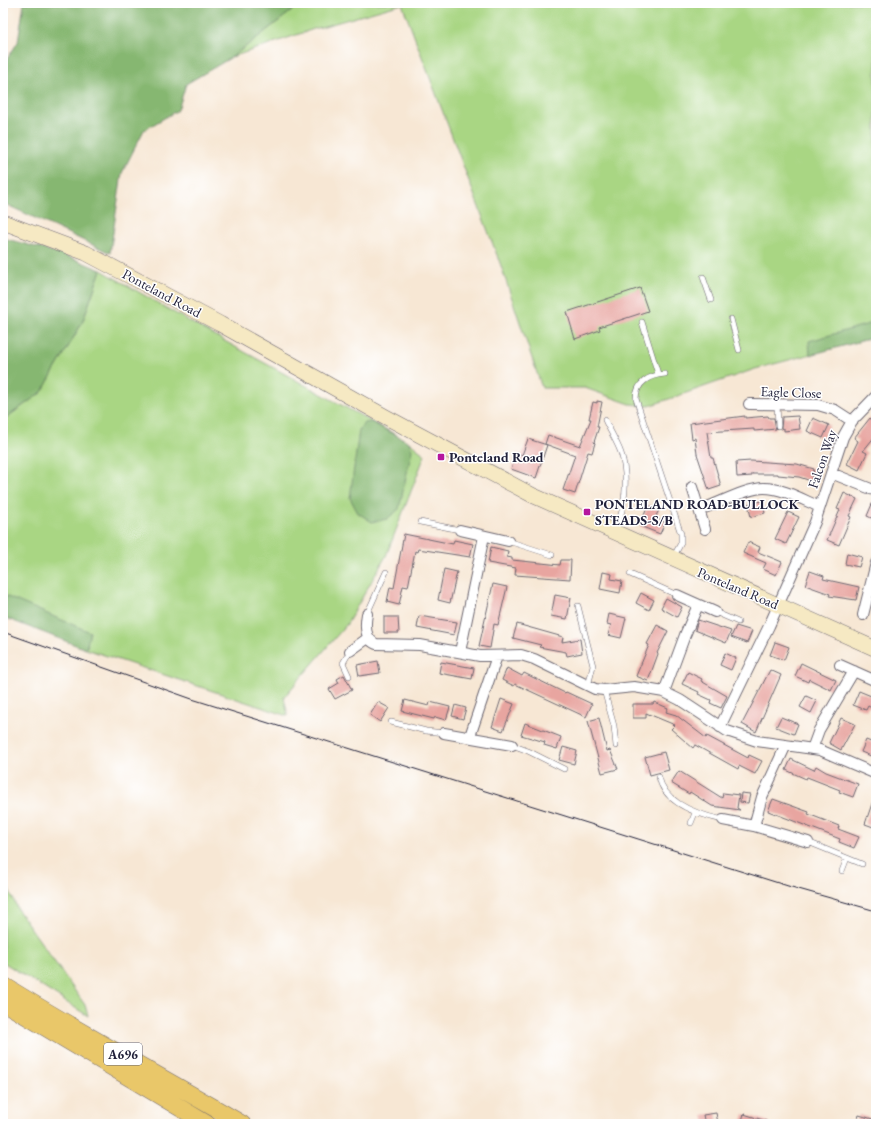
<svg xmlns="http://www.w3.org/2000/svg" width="879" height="1127" viewBox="0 0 879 1127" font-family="'EB Garamond',serif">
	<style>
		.green { fill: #a9d683; stroke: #667c5f }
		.forest { fill: #86b771; stroke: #546c56 }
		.building { fill: #e8a5a0 }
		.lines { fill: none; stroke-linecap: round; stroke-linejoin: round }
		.service-casing { stroke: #6d6771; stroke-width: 6 }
		.minor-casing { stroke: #6d6771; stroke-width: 12 }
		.secondary-casing { stroke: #6d6771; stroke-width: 16 }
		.trunk-casing { stroke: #6d6771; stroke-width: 18 }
		.service { stroke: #fff; stroke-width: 5 }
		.minor { stroke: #fff; stroke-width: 10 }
		.secondary { stroke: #f6e9c3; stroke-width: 15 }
		.trunk { stroke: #e9c769; stroke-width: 17 }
		.tram { stroke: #22223b; stroke-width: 1 }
		.poi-dot { fill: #b5179e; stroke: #fff; stroke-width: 1.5 }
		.labels { text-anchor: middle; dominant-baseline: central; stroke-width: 3; stroke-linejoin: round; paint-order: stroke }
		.shield { fill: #fff; stroke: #646476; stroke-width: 1 }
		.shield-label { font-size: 13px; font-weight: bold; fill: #22223b }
		.street-label { font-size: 14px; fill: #22223b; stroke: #fff }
		.poi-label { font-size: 14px; font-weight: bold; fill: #22223b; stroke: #fff; text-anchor: start }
	</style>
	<rect width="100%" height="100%" fill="#fff"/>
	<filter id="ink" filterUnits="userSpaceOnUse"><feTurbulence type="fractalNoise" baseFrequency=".025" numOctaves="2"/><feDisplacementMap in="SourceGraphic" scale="8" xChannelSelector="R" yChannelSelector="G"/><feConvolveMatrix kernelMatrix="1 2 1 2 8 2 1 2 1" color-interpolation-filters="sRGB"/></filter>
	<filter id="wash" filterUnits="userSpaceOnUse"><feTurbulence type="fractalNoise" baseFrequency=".012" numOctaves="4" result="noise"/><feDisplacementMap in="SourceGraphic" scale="16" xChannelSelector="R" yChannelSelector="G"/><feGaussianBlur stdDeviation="0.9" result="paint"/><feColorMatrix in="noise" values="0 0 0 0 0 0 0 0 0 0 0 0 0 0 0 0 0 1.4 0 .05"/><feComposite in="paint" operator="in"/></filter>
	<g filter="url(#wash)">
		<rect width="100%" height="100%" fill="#f7e7d4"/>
		<!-- green -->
		<path class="green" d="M302 3H876V337L755 369 649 406 630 404 585 388H542L500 263 402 4 314 29 232 57Z
			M101 270 199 327 409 442 425 455 386 556 347 624 284 697 288 716 86 649 88 644 3 595V420L42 392 82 323Z
			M3 876 18 910 85 1005 88 1016 3 962Z"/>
		<!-- forest -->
		<path class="forest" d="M24 3H302L232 57 186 84 178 110 144 130 122 173 110 253 3 203V65L18 42Z
			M3 238 62 254 101 270 82 323 42 392 3 420Z
			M876 322V337L810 355 809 341Z
			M371 422 409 442 412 450 399 509 387 519 372 522 358 513 350 498 359 430 364 423Z
			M3 595 90 632 86 649 3 617Z"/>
		<g id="blocks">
			<!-- building -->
			<path class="building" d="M640 288 648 311 599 327 600 330 575 339 567 312Z
				M597 401 602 402 597 427H599L594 442 595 443 592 453 588 452 575 494 563 490 575 455 545 444 548 435 580 446 591 419H589L593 402 597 403Z
				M745 416V418L768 416 769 418H774L776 429 754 431V429L707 432 711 458H713L721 486 709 490 697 454 695 438 692 439 690 423Z
				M798 416 800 429 784 431V428L781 429 782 417Z
				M813 418 829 425 823 438 807 431Z
				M870 418 876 423V435L863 451 867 453 859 470 847 464 858 441 854 438Z
				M528 439 547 445 536 478 511 469 517 453 522 455Z
				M751 461 797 464 814 469 811 481 799 477 778 475V474H752V476L737 477 736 462Z
				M844 493 857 499 849 516 851 517 839 545 827 540 840 510 837 509Z
				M875 497H876V520L867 516Z
				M762 501 765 513 751 517 748 504Z
				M648 505 659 510 655 518 665 522 660 534 640 526Z
				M788 512 799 517 786 544 775 539Z
				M404 534 453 544 454 540 473 544 470 557 418 549 417 552 415 551 408 587 403 586 399 605 387 602 390 587 394 588Z
				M748 542 760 547 758 552 782 562 776 575 763 569 766 563 743 553Z
				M491 547 508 551 507 557 512 558V560L560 565 561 560H571L570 579 515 575 516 568 488 563Z
				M847 553 862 557 859 567 845 564Z
				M444 569 457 572 450 603 438 600Z
				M810 571 824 576 823 579 859 587 856 600 829 596 830 594 805 585Z
				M603 572 612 574 611 579 622 581 620 593 600 589Z
				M493 584 507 587 498 625 494 624 490 648 479 646Z
				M641 593 654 600 649 610 636 603Z
				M555 595 571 598 567 619 551 616Z
				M666 598 682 607 677 617 661 608Z
				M609 614 626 618 621 638 608 635 611 625 607 624Z
				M419 616 457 622 454 635 417 628Z
				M384 617H398L399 633H384Z
				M698 620 731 631 726 643 695 630Z
				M517 624 563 637 562 642 580 639 582 653 567 656 566 652 539 647 541 645 513 638Z
				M657 625 668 631 657 653 658 654 648 681 636 676 649 645 647 644Z
				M736 626 752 631 747 643 731 637Z
				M775 642 789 647 784 660 770 655Z
				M725 653 736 658 731 670 720 665Z
				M378 661 380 673 359 676 357 665Z
				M441 662 474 668 472 679 439 673Z
				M801 663 836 680 831 690 809 679 808 682 795 676Z
				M507 668 522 676 524 673 565 693 566 692 592 704 586 717 515 684 514 686 502 680Z
				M770 670 781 675 756 732 742 724Z
				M688 672 702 679 701 681 727 696 721 708 710 703 711 700 698 694 699 692 682 684Z
				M344 675 352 690 335 699 329 689 339 683 337 679Z
				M859 691 876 698V710L868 706 866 710 853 705Z
				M806 696 817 701 811 713 800 707Z
				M501 699 514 704 503 731 492 727Z
				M405 700 429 706 430 702 450 707 446 720 435 717 434 719 402 711Z
				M378 702 389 708 380 722 370 715Z
				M654 702 668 708 666 712 676 715 706 738 707 736 748 758 749 755 762 761 755 774 739 766 738 769 695 745 693 748 671 729 675 725 646 713V718H633V704H653Z
				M455 705 466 708 463 719 452 716Z
				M781 717 798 724 794 734 776 727Z
				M599 718 607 751 610 750 618 769 602 773 588 721Z
				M841 718 855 724 841 750 829 743Z
				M525 723 561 737 557 749 544 745 545 742 521 735Z
				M866 740 876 744V758L861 752Z
				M563 747 577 751 574 764 559 760Z
				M664 752 669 770 650 775 645 757Z
				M791 759 814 770 816 766 826 772 858 784 853 797 839 792 840 790 807 777 806 779 786 770Z
				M679 771 722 798 723 793 739 795 737 808 740 810 712 806 690 792 689 794 671 783Z
				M741 793 750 794 748 803 740 802Z
				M875 795 876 796V828L865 824Z
				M773 799 809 812 808 814 839 826 838 829 859 837 854 848 839 842 840 839 768 811Z
				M716 1113 718 1123 705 1124 703 1115Z
				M744 1114 769 1122V1124H741Z
				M859 1115 876 1120V1124H856Z"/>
		</g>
	</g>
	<g filter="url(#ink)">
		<use href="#blocks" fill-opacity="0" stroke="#6d6771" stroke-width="1"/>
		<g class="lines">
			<!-- service casing -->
			<g class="service-casing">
				<path id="service" d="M703 277 711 300
					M731 319 739 350
					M642 322 658 374
					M665 374C650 375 636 382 636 399L681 534V543L674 556
					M777 404 778 426
					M605 420C610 431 617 442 621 453 629 477 625 509 615 532
					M420 522 460 530
					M508 541 552 555
					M630 574 677 595
					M578 606 593 666 588 686
					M715 612 738 622
					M367 614 386 572
					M349 676 343 663 350 651
					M604 690 614 726 616 746
					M391 722 426 731 444 733
					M512 745 528 751 564 769
					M659 777C664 804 700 815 723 820
					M691 823 695 813
					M808 842 862 864
					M842 871 847 858"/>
			</g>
			<!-- minor casing -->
			<g class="minor-casing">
				<path id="minor" d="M749 404 818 405 835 410 852 421
					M831 473 876 491
					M692 487 705 529
					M699 510C718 504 746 488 764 488 783 488 803 500 820 507
					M460 530 508 541
					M677 595 715 612
					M367 614C365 625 364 639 376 644L420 645 480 656 521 655 534 659 595 689 604 690 634 687 664 692 680 700 727 731 757 741 820 750 876 774
					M863 615 876 563
					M350 651 368 638
					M460 652 484 536
					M840 665 876 681
					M664 692 685 635 698 605
					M720 727 769 626 815 522 843 437 852 421 876 396
					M444 733 512 745
					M470 736 497 656
					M812 749 819 730 854 671
					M723 820 754 826 808 842
					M754 826 762 797 786 745"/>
			</g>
			<!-- secondary casing -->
			<g class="secondary-casing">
				<path id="secondary" d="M3 222 86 253 220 324 386 417 532 495 876 649"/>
			</g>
			<!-- trunk casing -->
			<g class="trunk-casing">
				<path id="trunk" d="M3 985C81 1034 163 1077 242 1124
					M3 1002 207 1124"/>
			</g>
			<!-- service -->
			<use href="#service" class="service"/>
			<!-- minor -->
			<use href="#minor" class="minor"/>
			<!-- secondary -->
			<use href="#secondary" class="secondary"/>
			<!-- trunk -->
			<use href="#trunk" class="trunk"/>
			<!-- tram -->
			<path class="tram" d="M3 632 192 699 788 886 876 911"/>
		</g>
	</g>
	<!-- markers -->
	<g class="poi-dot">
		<rect x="437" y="453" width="8" height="8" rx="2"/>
		<rect x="583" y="508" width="8" height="8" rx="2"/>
	</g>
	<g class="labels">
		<!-- shield labels -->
		<rect class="shield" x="104" y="1043" width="38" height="22" rx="3"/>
		<g class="shield-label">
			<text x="123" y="1054">A696</text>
		</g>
		<!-- street labels -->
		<g class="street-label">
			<text transform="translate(162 293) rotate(28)">Ponteland Road</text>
			<text transform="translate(791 392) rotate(2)">Eagle Close</text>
			<text transform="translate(822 459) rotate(-71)">Falcon Way</text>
			<text transform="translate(738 588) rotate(23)">Ponteland Road</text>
		</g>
		<!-- poi labels -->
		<g class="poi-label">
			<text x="449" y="457">Ponteland Road</text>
			<text x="595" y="504">PONTELAND ROAD-BULLOCK<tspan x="595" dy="16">STEADS-S/B</tspan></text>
		</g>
	</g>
	<!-- margin -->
	<rect width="879" height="1127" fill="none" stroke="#fff" stroke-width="16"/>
</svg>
